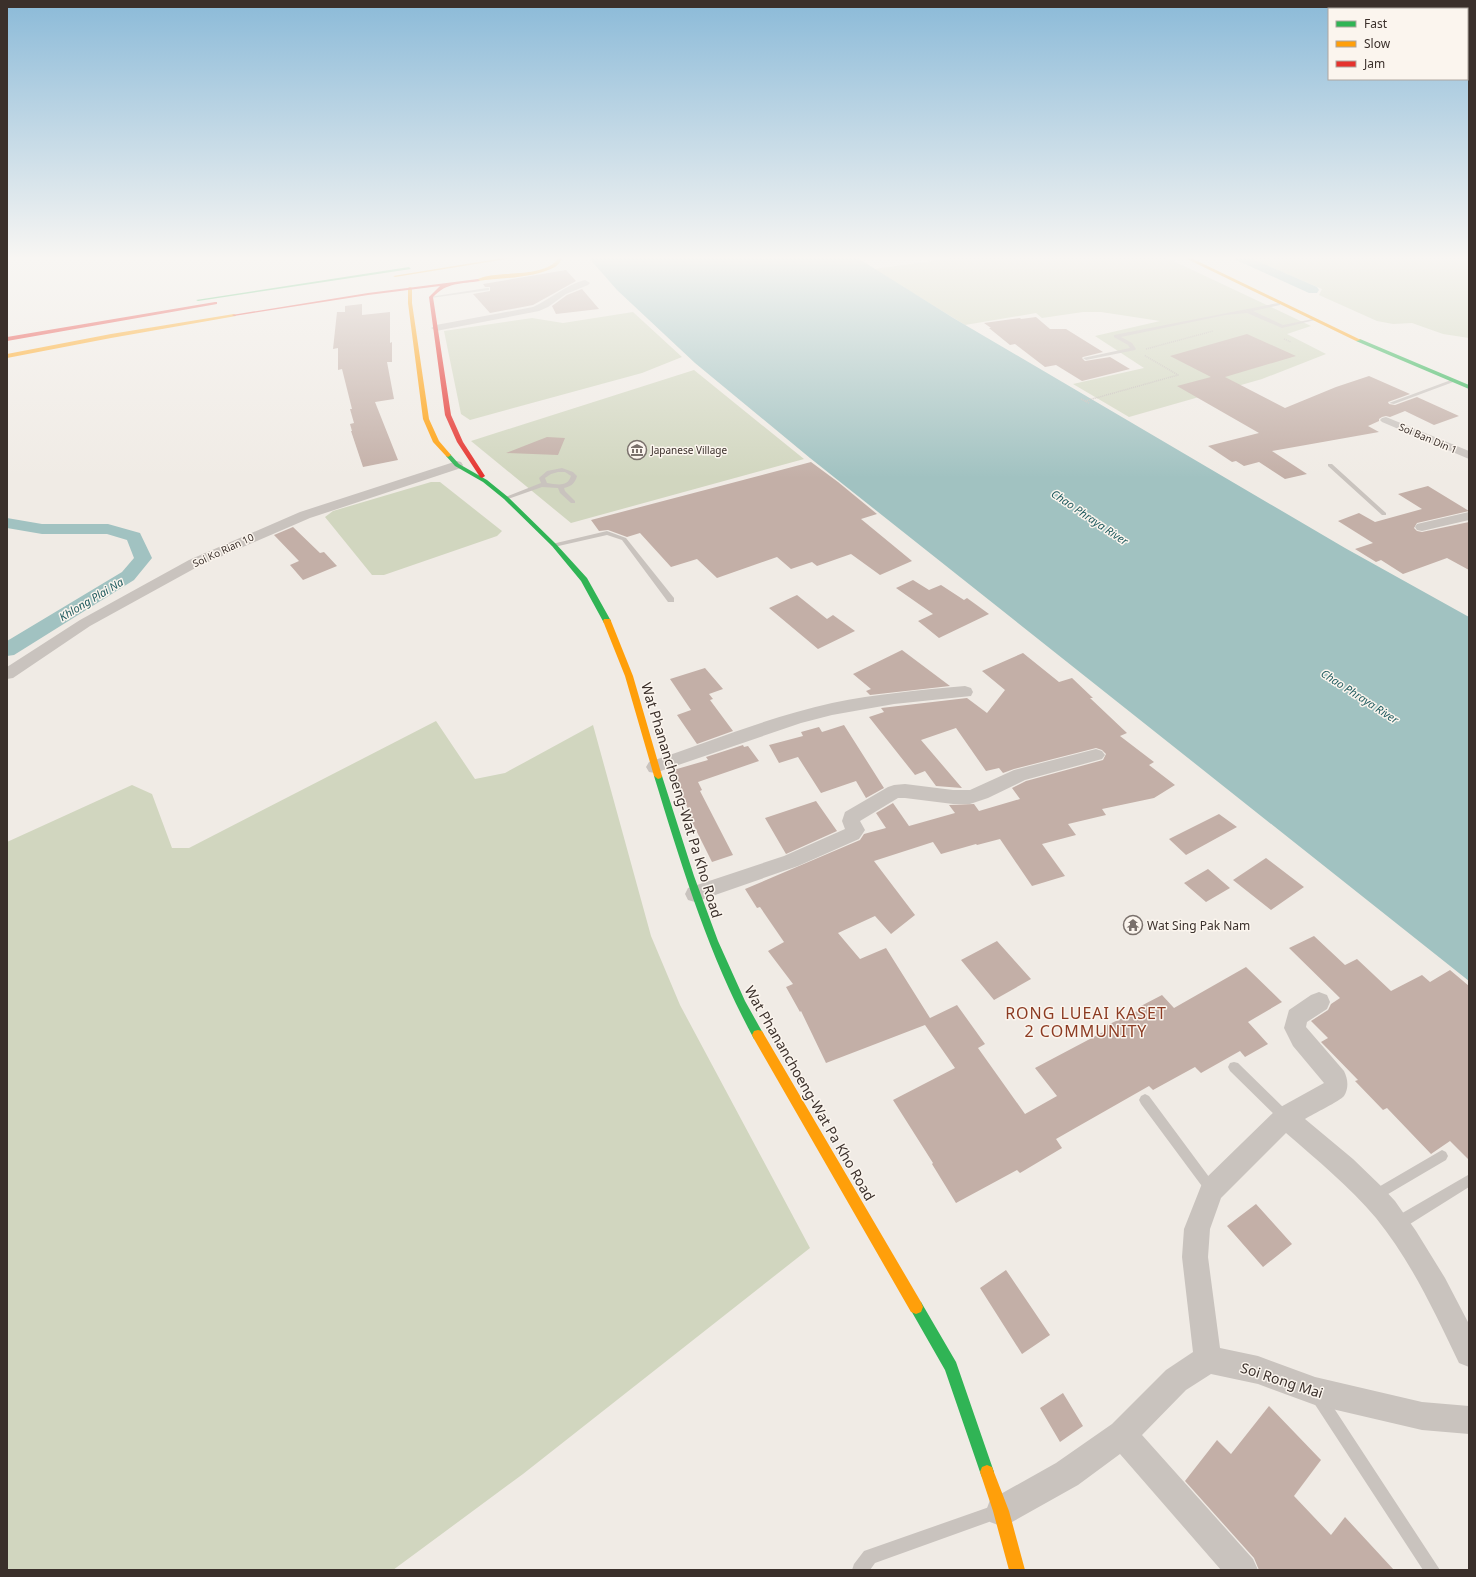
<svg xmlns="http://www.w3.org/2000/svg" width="1476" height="1577" viewBox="0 0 1476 1577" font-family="'Noto Sans',sans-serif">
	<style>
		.green { fill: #d1d6bf }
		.water { fill: #a1c2c1 }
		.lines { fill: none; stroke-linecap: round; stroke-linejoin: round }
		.canal { fill: #a1c2c1; fill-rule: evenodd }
		.building { fill: #c3afa7 }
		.path { stroke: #c2bbb6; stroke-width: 1.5; stroke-dasharray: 1 1; stroke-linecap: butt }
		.lane { fill: #c9c3be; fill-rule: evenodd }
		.street { fill: #c9c3be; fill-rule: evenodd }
		.fast { fill: #30b455; fill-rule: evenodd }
		.slow { fill: #ff9f0a; fill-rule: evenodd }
		.jam { fill: #e5322d; fill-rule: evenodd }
		.labels { text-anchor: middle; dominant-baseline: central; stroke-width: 3; stroke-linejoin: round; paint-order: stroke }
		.far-street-label { font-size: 10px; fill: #3b302b; stroke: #fbf5ee }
		.far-poi-label { font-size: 10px; fill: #3b302b; stroke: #fbf5ee; text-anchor: start }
		.far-water-label { font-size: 11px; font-style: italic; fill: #1f5a5e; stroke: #fbf5ee }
		.poi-label { font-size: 12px; fill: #3b302b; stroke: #fbf5ee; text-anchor: start }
		.near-street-label { font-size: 14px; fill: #3b302b; stroke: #fbf5ee }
		.near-neighbourhood-label { font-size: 16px; letter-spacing: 1px; fill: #8c3b22; stroke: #fbf5ee }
	</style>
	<rect width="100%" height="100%" fill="#f0ebe5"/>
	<!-- green -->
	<path class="green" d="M962 257H1165L1311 326 1287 334 1326 354 1262 379 1129 417 1073 384 1144 368 1095 336 1160 321 1101 312H1083L1042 318 1036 313 965 325 874 269Z
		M1247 257H1469V338L1443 334 1412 323 1393 324 1377 321 1319 295 1322 289Z
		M633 312 682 357 642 373 470 420 461 414 444 331 532 318 563 323Z
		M694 370 804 459 571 523 471 441Z
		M431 482H440L502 531 497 536 384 575H372L325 517 333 511Z
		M436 721 475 779 505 773 593 725 651 936 680 1005 810 1248 523 1474 393 1570H7V842L132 785 152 794 172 848H189Z"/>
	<!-- water -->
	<path class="water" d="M588 257H856L955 319 1345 548 1469 617V981L810 458 695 363 617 290Z"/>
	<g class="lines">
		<!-- canal -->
		<path class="canal" d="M1232 257H1248L1317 287 1319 290 1317 293H1309L1234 259Z
			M7 518 42 524H108L140 533 152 558 134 580 14 655 7 656V641L122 572 134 558 127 540 107 534H42L7 528Z"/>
	</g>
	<!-- building -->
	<path class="building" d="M566 270 576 281 533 305 490 313 473 294 490 291V287H485L483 284Z
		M582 289 599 309 556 314 552 306 567 295Z
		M362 304V315L390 312V343L392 342V362H387L394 399 375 402 398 460 363 467 351 431H352L350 424 354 423 350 409H352L342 369 338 370V348L333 349 337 312H345V306Z
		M1036 317 1050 329H1066L1103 352 1083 357 1082 358 1085 361 1110 357 1130 369 1082 381 1056 365 1045 367 1015 344 1010 345 989 328H991L984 323 1020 318 1021 319Z
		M1247 334 1296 356 1225 377 1285 408 1336 387 1369 376 1410 394 1388 402 1389 404 1395 405 1417 397 1459 416 1434 425 1405 411 1390 417 1386 416 1382 417 1379 419V421L1368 426 1379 432 1272 451 1307 474 1285 479 1259 462 1244 466 1236 461 1232 462 1208 446 1259 433 1177 386 1211 377 1170 356Z
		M547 437 565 438 558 455 506 453Z
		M811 462 838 482 877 514 861 519 912 561 880 575 851 554 817 566 812 562 791 569 777 557 717 578 697 559 671 567 640 533 627 537 608 530 599 531 591 520Z
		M1428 486 1469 511 1417 523 1414 528 1417 531 1422 532 1469 522V570L1447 558 1403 574 1381 560 1376 562 1355 549 1373 543 1338 521 1359 513 1375 522 1422 509 1398 494Z
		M293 527 320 553 324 552 337 566 303 580 290 565 299 561 274 535Z
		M913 580 929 590 941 585 964 600 967 598 989 614 939 638 918 621 933 614 896 588Z
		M797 595 827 619 833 615 855 631 818 649 769 608Z
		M902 650 950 686 870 695 866 691 871 689 853 674Z
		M1023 653 1059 682 1072 678 1093 698H1090L1127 733 1120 736 1154 762 1149 765 1175 785 1154 798 1102 809 1106 815 1068 824 1076 835 1042 844 1065 876 1032 886 1000 839 977 845 976 844 941 854 933 842 874 861 915 915 891 934 875 916 838 933 860 959 886 948 930 1018 957 1005 985 1044 978 1048 1025 1114 1057 1096 1035 1068 1105 1031 1103 1027 1142 1009 1139 1007 1162 995 1174 1008 1246 967 1282 1002 1248 1022 1268 1044 1245 1057 1240 1051 1201 1073 1195 1067 1153 1090 1149 1086 1056 1139 1062 1148 1020 1173 1017 1170 956 1203 932 1164 933 1163 893 1100 955 1068 925 1025 826 1063 801 1011 800 1012 786 987 793 984 768 951 784 942 760 907 757 908 745 889 860 840 864 834 886 828 876 813 893 803 909 826 955 813 949 805 974 804 979 811 1020 799 1012 788 1026 781 1103 760 1106 754 1102 750 1096 748 1014 769 1003 773 999 768 986 771 956 728 921 740 962 788 936 786 925 771 915 775 869 717 884 712 881 708 967 698 987 713 1005 690 982 671Z
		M705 668 723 689 709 694 713 699 710 700 733 731 697 744 677 715 691 710 670 679Z
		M844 725 884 788 866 798 856 781 821 793 798 757 779 763 769 745 803 736 801 732 819 727 822 732Z
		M743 745 744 747 748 746 759 761 698 782 702 790 700 791 733 855 712 862 690 818 692 817 670 771 708 760 706 757Z
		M816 801 837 831 786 854 765 818Z
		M1219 814 1237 827 1186 855 1169 839Z
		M1266 858 1304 887 1271 910 1233 880Z
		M1208 869 1230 888 1206 902 1184 883Z
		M1314 936 1345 965 1357 959 1391 991 1422 975 1430 982 1450 970 1469 986V1160L1450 1141 1431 1154 1387 1108 1383 1110 1355 1081 1358 1080 1321 1042 1328 1038 1311 1021 1328 1010 1331 1004 1340 998 1289 948Z
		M997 941 1031 979 994 1000 961 960Z
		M1256 1204 1292 1244 1263 1267 1227 1226Z
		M1006 1270 1050 1335 1022 1354 980 1288Z
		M1063 1393 1083 1426 1060 1442 1040 1408Z
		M1269 1406 1321 1460 1294 1496 1331 1535 1345 1517 1394 1570H1259L1254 1558 1185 1481 1217 1440 1231 1454Z"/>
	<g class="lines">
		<!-- path -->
		<path class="path" d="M575 258 583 257
			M1284 339 1291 342
			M1146 349 1213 331
			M1081 399 1089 403
			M1085 401 1178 375 1144 355"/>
		<!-- lane -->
		<path class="lane" d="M487 288H489V290L431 298 429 297Z
			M1278 303 1280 304V305L1253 311 1283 325 1313 319 1315 320 1282 328 1247 313 1225 315 1121 337 1132 343 1136 349 1135 350 1086 360 1083 358 1130 348 1128 345 1114 337V335Z
			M1451 380 1456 381 1394 404 1389 403Z
			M1328 464H1332L1386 513V515H1382L1328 466Z
			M562 468 573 472 577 476C575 483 572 486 564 488L565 491 575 501V503H571L560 493 558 488 542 487 508 499 503 498 541 483 539 478 547 471ZM558 472H565L571 476C567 488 556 484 547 483L545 478 551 474Z
			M607 531 626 538 674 598V602H668L622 540 607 535 554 547 551 545 552 544Z
			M1234 1062 1238 1063 1289 1113 1291 1117 1289 1121 1285 1123 1281 1121 1230 1071 1228 1067 1230 1063Z
			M1145 1094 1149 1096 1215 1185 1217 1189 1215 1193 1211 1195 1207 1193 1141 1104 1139 1100 1141 1096Z
			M1442 1150 1446 1152 1448 1156 1446 1160 1378 1200 1374 1202 1370 1200 1368 1196 1370 1192Z
			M1468 1175 1469 1187 1402 1229 1397 1230 1392 1229 1391 1224 1392 1219Z
			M1319 1391 1324 1393 1440 1570H1423L1314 1403 1312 1398 1314 1393Z
			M995 1505 1000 1508 1003 1513 1000 1518 875 1563 870 1570H852L854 1564 864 1551Z"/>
		<!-- street -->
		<path class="street" d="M585 280 590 283 588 285 566 294 548 307 539 311 436 331 431 328 436 325 533 307C551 299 565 285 585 280Z
			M1386 417 1469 451V459L1382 422 1380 420 1382 418Z
			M457 461 461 462 463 465 461 468 310 518 199 566 90 626 13 678 7 679V667L80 620 189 560 300 512Z
			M1469 512V520L1422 531 1417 530 1415 527 1417 524Z
			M965 686 971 688 973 692 971 696 894 704 832 715 801 723 655 773 649 772 646 767 649 762C709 742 769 717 832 703 876 694 920 690 965 686Z
			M1096 749 1102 751 1105 755 1102 759 1025 780 988 798 970 804H953L905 798H898L860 821 865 830 859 839 798 866 695 902 688 900 685 894 688 888 784 856 845 829 842 821 845 812 888 787 894 785 905 784 953 790H970L1014 770Z
			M1319 992 1327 995 1330 1002 1327 1009 1307 1022 1306 1027 1344 1071C1348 1079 1349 1088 1344 1096 1340 1101 1313 1114 1305 1119L1353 1159 1382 1187 1395 1201 1416 1231 1445 1278 1469 1324V1367L1459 1363C1435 1313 1411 1261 1376 1218 1349 1186 1317 1160 1286 1133L1221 1198 1210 1229 1208 1257 1220 1348 1258 1356 1315 1377 1422 1402 1469 1406V1434L1422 1430 1315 1405 1258 1384 1211 1374 1186 1390 1142 1435 1253 1559 1258 1570H1221L1120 1454 1078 1485 1012 1522 1001 1526 990 1522 986 1511 990 1500 1056 1463 1112 1424 1166 1370 1193 1352 1182 1257 1184 1229 1203 1181 1277 1109 1324 1083 1293 1046 1284 1028 1289 1010 1311 995Z"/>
		<!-- fast -->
		<path class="fast" d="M409 267 411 269 198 301 196 300Z
			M1356 339H1360L1469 385V389L1356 341Z
			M446 454H450L459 464 487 480 508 497 556 544 587 578 611 621 610 623H604L581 581 552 546 504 499 483 482 455 466 446 456Z
			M658 773 662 776 694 876 718 941 745 1001 764 1035 762 1039 758 1040 754 1039C708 954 682 867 654 776Z
			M916 1300 921 1302 956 1362 994 1472 992 1477 987 1479 982 1477 980 1472 945 1370 909 1307 911 1302Z"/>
		<!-- slow -->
		<path class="slow" d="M509 257H520L395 277 393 276Z
			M559 257H563C561 261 559 264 555 267 535 278 501 278 478 281L476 280C495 269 546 280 559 257Z
			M1183 257H1189L1361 340 1356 341Z
			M410 287 412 288V303L429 419 439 441 451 455 448 457 446 456 433 442 423 419 408 303V288Z
			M234 314 236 315V316L111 338 7 358V354L111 334Z
			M604 619H610L611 621 633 676 662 776 661 778 658 779 654 776 625 676 603 621Z
			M758 1030 762 1031 921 1302 923 1307 921 1312 916 1314 911 1312 754 1039 752 1035 754 1031Z
			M987 1465 992 1467 1009 1511 1025 1570H1009L993 1511 980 1472 982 1467Z"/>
		<!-- jam -->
		<path class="jam" d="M478 279 480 281C461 284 447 282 433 297L451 415 463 442 485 476 482 478 480 477 457 442 445 415 429 297 440 286 368 295 234 316 232 315 368 293Z
			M215 302H217V304L7 341V337Z"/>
	</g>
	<!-- sky -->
	<linearGradient id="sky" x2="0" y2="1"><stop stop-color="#8bbad8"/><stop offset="0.54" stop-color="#f8f6f3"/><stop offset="1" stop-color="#f8f6f3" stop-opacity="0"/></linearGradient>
	<rect width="1476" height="478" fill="url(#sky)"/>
	<!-- icons -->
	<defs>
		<g id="museum-ring" transform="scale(1)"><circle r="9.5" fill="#fbf5ee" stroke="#7a716c" stroke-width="1.5"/><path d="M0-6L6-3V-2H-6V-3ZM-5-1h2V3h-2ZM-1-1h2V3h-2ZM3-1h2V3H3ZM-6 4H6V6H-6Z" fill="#7a716c"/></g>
		<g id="temple-ring" transform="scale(1)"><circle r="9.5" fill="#fbf5ee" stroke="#7a716c" stroke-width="1.5"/><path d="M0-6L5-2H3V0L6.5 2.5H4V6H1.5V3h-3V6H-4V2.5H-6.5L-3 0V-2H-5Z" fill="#7a716c"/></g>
	</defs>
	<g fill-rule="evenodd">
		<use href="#museum-ring" x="637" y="450"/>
		<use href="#temple-ring" x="1133" y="925"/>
	</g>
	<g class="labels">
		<!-- far-street labels -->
		<g class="far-street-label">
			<text transform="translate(1428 438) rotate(23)">Soi Ban Din 1</text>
			<text transform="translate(223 550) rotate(-25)">Soi Ko Rian 10</text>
		</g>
		<!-- far-poi labels -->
		<g class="far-poi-label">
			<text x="651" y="450">Japanese Village</text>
		</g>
		<!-- far-water labels -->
		<g class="far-water-label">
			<text transform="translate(1090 517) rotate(34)">Chao Phraya River</text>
			<text transform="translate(91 599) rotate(-31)">Khlong Plai Na</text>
			<text transform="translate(1360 696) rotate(33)">Chao Phraya River</text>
		</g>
		<!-- poi labels -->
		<g class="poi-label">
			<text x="1147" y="925">Wat Sing Pak Nam</text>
		</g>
		<!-- near-street labels -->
		<g class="near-street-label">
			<text transform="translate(682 800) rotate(73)">Wat Phananchoeng-Wat Pa Kho Road</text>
			<text transform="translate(810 1093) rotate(60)">Wat Phananchoeng-Wat Pa Kho Road</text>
			<text transform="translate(1282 1380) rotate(18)">Soi Rong Mai</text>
		</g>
		<!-- near-neighbourhood labels -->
		<g class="near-neighbourhood-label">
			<text x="1086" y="1013">RONG LUEAI KASET<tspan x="1086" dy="18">2 COMMUNITY</tspan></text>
		</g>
	</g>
	<!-- border -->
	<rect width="1476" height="1577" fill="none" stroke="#3b302b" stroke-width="16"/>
	<!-- legend -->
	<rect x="1328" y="8" width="140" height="72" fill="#fbf5ee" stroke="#aea6a0"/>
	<rect x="1336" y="21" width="20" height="6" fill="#30b455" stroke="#aea6a0"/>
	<text x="1364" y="28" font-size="12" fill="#3b302b">Fast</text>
	<rect x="1336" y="41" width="20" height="6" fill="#ff9f0a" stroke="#aea6a0"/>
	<text x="1364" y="48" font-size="12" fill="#3b302b">Slow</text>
	<rect x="1336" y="61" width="20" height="6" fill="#e5322d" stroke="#aea6a0"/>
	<text x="1364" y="68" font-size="12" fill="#3b302b">Jam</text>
</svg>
